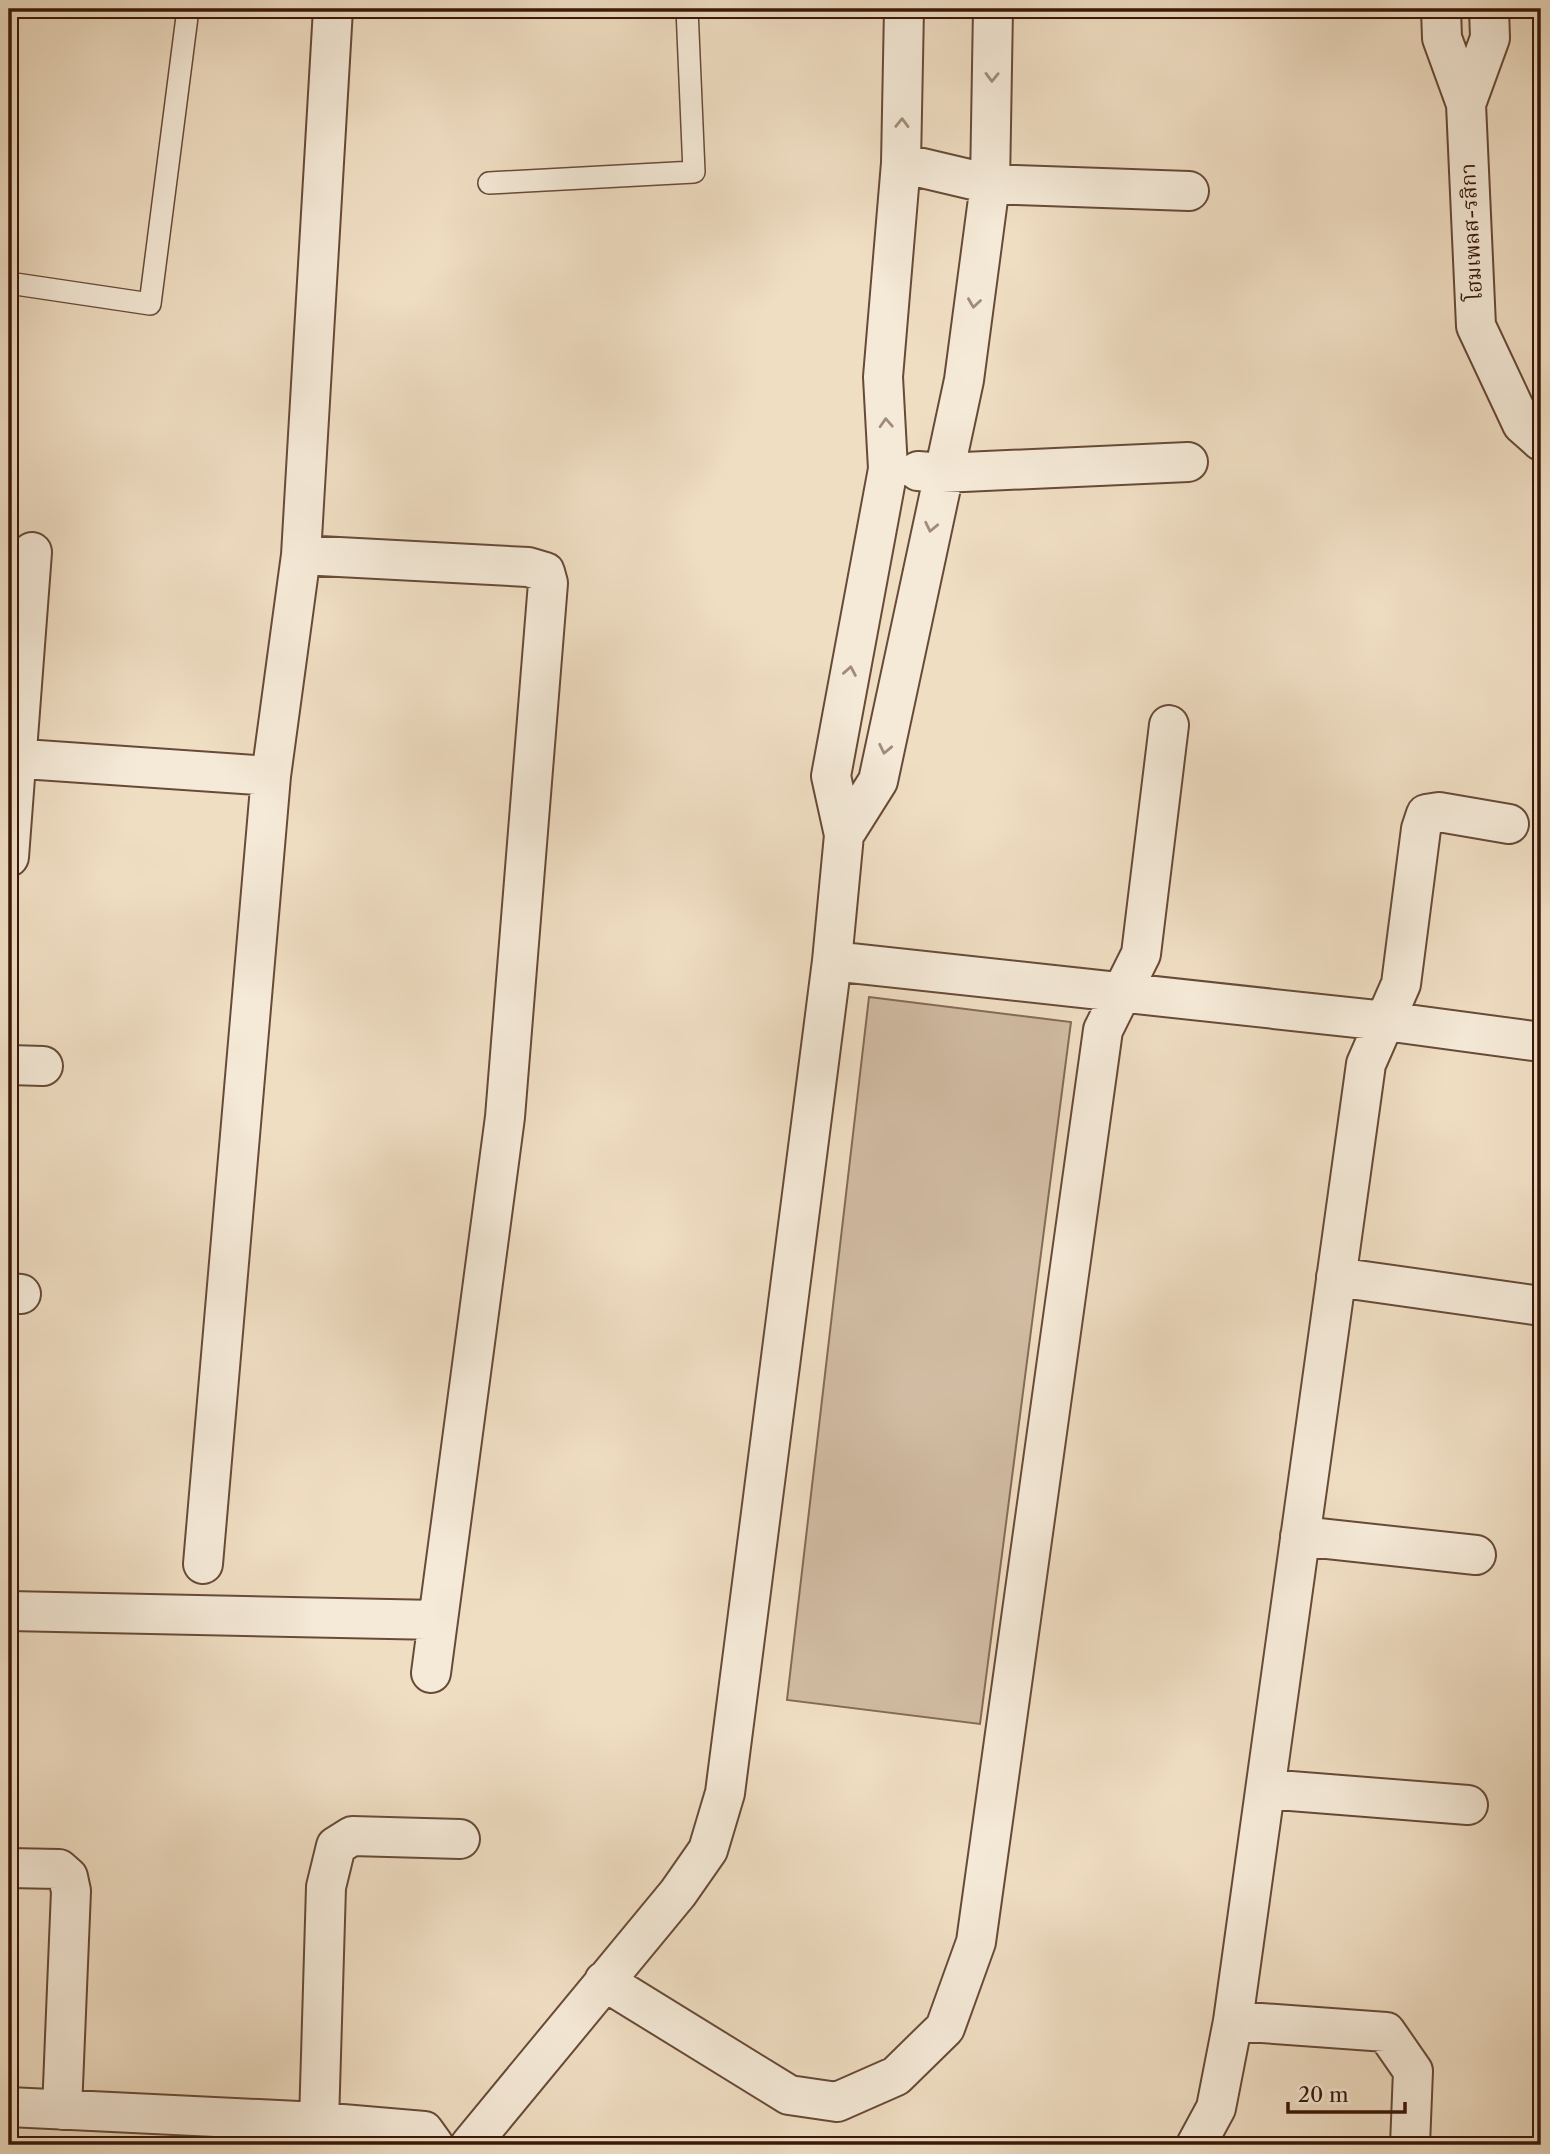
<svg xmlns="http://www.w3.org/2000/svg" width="1550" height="2154" viewBox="0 0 1550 2154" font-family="'Libre Caslon Text','Noto Serif Thai',serif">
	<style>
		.park { fill: #d1bca3; stroke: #866a56; stroke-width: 2 }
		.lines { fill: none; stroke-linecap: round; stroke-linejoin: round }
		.service-casing { stroke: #684a38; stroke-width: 24 }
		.minor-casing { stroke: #684a38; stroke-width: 42 }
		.service { stroke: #f5ead8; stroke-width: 21 }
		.minor { stroke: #f5ead8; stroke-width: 38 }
		.oneway { stroke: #a18c7b }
		.labels { text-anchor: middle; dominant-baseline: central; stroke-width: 5; stroke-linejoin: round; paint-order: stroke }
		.street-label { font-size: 21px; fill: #3a1809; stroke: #f5ead8 }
	</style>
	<rect width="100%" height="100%" fill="#f0dec3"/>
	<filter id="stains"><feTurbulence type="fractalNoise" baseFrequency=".00286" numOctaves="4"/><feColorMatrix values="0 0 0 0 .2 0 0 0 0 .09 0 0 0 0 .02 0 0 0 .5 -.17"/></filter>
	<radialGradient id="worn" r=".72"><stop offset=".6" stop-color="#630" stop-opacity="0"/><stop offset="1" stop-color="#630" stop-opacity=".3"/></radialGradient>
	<!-- park -->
	<path class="park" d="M869 997 1071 1022 980 1724 787 1700Z"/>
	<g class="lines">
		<!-- service casing -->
		<g class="service-casing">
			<path id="service" d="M489 183 694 172 687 9
				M9 283 150 304 188 9"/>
		</g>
		<!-- minor casing -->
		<g class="minor-casing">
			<path id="minor" d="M1441 9 1442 38 1466 104
				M1489 9 1490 38 1466 104 1476 326 1522 424 1541 441
				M901 163 990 184 1189 191
				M918 471 942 473 1188 462
				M301 555 528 567 545 572 548 583 505 1117 431 1673
				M9 758 271 776
				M844 835 878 781 964 380 990 184 993 9
				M9 857 32 552
				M832 961 1385 1021 1541 1042
				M9 1065 43 1066
				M1336 1277 1541 1306
				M9 1293 21 1294
				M1300 1536 1476 1555
				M203 1564 271 776 301 555 333 9
				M9 1611 438 1620
				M1266 1789 1468 1805
				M9 1868 59 1869 68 1877 71 1891 62 2110
				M604 1981 789 2095 837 2102 896 2076 945 2028 976 1942 1103 1030 1141 954 1169 725
				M1233 2021 1386 2032 1413 2071 1410 2145
				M9 2107 319 2122 424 2131 434 2145
				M319 2122 326 1887 336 1846 352 1836 460 1839
				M470 2145 678 1893 708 1850 725 1793 832 961 844 835 831 776 888 469 883 377 901 163 904 9
				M1196 2145 1216 2108 1233 2021 1366 1064 1401 984 1421 829 1426 814 1439 812 1509 824"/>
		</g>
		<!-- service -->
		<use href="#service" class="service"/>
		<!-- minor -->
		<use href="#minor" class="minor"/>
	</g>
	<!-- one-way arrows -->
	<defs><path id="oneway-chevron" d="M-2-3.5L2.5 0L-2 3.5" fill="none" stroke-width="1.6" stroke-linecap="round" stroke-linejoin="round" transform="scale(1.75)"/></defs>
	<g class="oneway">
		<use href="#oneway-chevron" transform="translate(992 77) rotate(91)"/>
		<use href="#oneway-chevron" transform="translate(902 123) rotate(-89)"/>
		<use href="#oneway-chevron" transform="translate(974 303) rotate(98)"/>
		<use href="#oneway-chevron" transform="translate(886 423) rotate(-93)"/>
		<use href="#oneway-chevron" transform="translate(931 527) rotate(102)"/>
		<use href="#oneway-chevron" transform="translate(850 671) rotate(-80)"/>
		<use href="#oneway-chevron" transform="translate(885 749) rotate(102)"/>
	</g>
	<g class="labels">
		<!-- street labels -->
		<g class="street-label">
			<text transform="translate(1471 232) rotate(-93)">โฮมเพลส-รสิกา</text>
		</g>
	</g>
	<!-- margin -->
	<rect width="1550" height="2154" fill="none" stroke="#f0dec3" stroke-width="35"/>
	<rect x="10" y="10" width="1529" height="2133" fill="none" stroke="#3a1809" stroke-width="3.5"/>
	<rect x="18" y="18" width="1515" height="2119" fill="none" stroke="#3a1809" stroke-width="2"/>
	<!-- scale -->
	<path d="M1288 2102v10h117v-10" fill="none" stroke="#3a1809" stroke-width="3.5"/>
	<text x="1298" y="2102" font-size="21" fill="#3a1809" stroke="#f5ead8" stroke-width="5" paint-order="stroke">20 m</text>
	<rect width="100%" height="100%" filter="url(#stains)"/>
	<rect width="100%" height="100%" fill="url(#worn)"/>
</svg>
